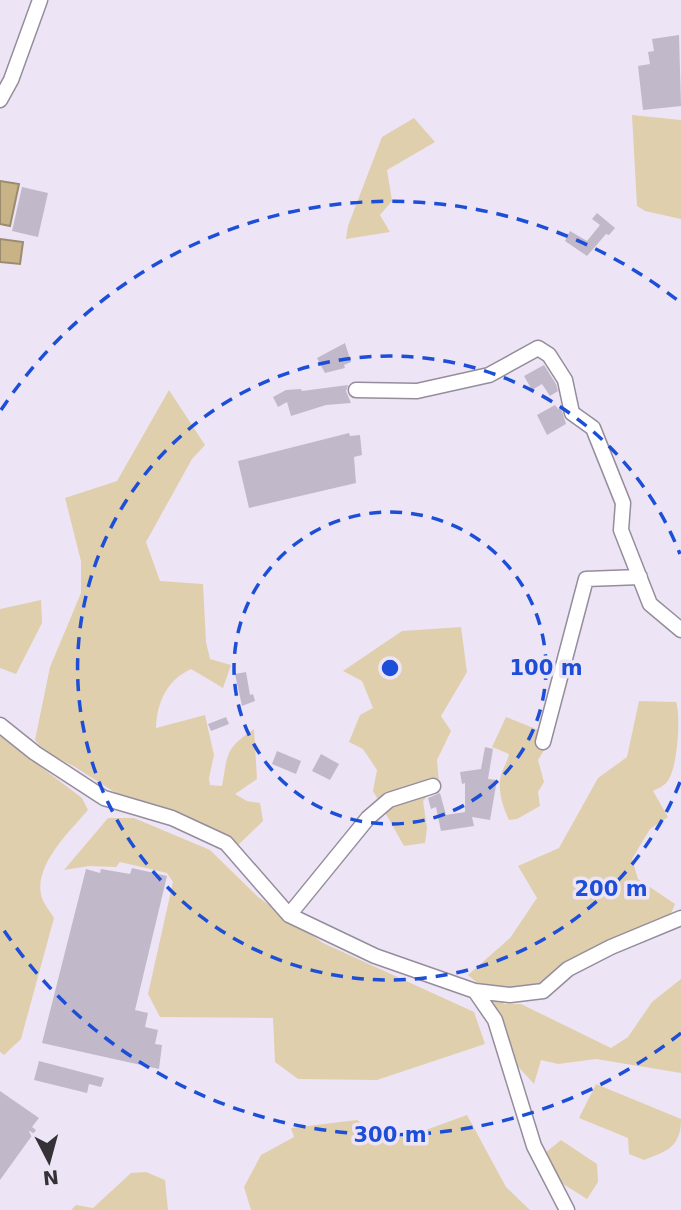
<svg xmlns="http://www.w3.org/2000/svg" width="681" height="1210" viewBox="0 0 681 1210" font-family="'DejaVu Sans',sans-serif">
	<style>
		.green { fill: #e0cfad }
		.water { fill: #c8b387; stroke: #9c8c6f; stroke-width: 2 }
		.building { fill: #c1b9c9 }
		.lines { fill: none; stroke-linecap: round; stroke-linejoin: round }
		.minor-casing { stroke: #958d9c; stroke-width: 17 }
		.minor { stroke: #fff; stroke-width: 14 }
		.ring { fill: none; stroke: #1d4ed8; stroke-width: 3.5; stroke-dasharray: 12 9 }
		.centre { fill: #1d4ed8; stroke: #ede5f5; stroke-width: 3.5 }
		.ring-label { font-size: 21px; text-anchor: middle; font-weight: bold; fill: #1d4ed8; stroke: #ede5f5; stroke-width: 7; stroke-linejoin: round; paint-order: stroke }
	</style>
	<rect width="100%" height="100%" fill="#ede5f5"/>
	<!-- green -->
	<path class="green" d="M632 115 681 120V219L645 211 637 206Z
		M414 118 435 142 387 170 392 201 380 215 390 232 346 239 348 226 382 137Z
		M169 390 205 445 192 459 146 542 160 581 203 584 206 642 210 659 231 665 223 688 191 669C167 680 157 702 156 728L205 715 214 755 209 778 210 785 222 786C228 753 225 749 254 729L257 779 235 794 247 801 260 803 263 821 238 845 204 824 119 795 75 767 44 751 35 740 50 667 81 593V561L65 498 117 481Z
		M41 600 42 623 16 674 0 668V609Z
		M461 627 467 672 441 716 451 731 437 760 439 783 423 801 427 828 425 843 404 846 373 791 377 770 363 749 349 742 360 715 373 708 362 681 343 671 402 631Z
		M639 701 676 702C681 714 678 769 667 782 664 786 657 789 653 791L668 817 650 829 632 859 638 879 675 904 670 916 568 960 541 985 525 987 503 1004H521L611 1048 628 1037 652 1002 681 979V1073L596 1059 558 1064 541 1060 534 1084 513 1061 488 1005 492 996 468 975 510 938 537 898 518 866 559 848 598 778 627 757Z
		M506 717 553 736 538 760 544 782 538 792 540 806 517 819 509 820C503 808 497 789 501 775 503 768 507 763 509 754L492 747Z
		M0 736 82 798 88 810C70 831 35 864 41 894 42 902 50 911 54 918L21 1039 4 1055 0 1052Z
		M108 818H134L210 850 258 897 323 943 474 1012 485 1044 377 1080 298 1079 275 1062 273 1018 160 1017 148 994 173 882 167 873 120 862 116 867 89 866 64 870Z
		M596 1084 681 1119C681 1147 667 1151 644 1160L629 1154 628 1138 579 1118Z
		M467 1115 506 1187 530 1210H251L244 1187 261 1155 294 1137 291 1128 357 1120 387 1139 412 1135Z
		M561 1140 597 1164 598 1182 587 1199 560 1182 545 1153Z
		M146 1172 165 1180 168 1210H71L76 1205 93 1208 131 1173Z"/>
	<!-- water -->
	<path class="water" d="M0 181 19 184 10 226 0 224Z
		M0 239 23 242 20 264 0 262Z"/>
	<!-- building -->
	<path class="building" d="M679 35 681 106 643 110 638 66 650 64 648 52 654 51 652 39Z
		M22 187 48 193 38 237 12 231Z
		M597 213 615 228 609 235 606 234 587 256 565 241 570 231 587 241 600 225 592 219Z
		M345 343 351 362 344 365 345 368 325 373 317 358Z
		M544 365 556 384 558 391 550 396 542 384 532 390 524 376Z
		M348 385 346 391 351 403 326 405 291 416 287 402 278 407 273 397 286 390 301 389 302 391Z
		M555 405 558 409 561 408 566 424 547 435 537 415Z
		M349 433 350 436 360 435 362 455 354 457 356 483 249 508 238 461Z
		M246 672 250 695 253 694 255 701 242 706 235 674Z
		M226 717 229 724 211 731 208 724Z
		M485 747 493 749 488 779 497 780 490 820 472 817 474 826 441 831 436 807 431 809 428 798 440 793 446 815 465 812V783L462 784 460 772 481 769Z
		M277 751 301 761 296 774 272 764Z
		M321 754 339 764 330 780 312 771Z
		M132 868 167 876 135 1010 148 1013 145 1027 158 1030 155 1044 162 1045 159 1069 42 1043 86 869 100 873 101 869 130 874Z
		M39 1061 104 1078 101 1087 89 1084 87 1093 34 1080Z
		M0 1091 39 1118 32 1127 36 1130 0 1180Z"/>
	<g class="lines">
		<!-- minor casing -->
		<g class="minor-casing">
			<path id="minor" d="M0 100 11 80 40 0
				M356 390 417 391 489 375 538 348 549 355 565 380 572 413 593 428 623 503 621 530 650 604 681 630
				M0 725 35 753 104 798 172 818 226 843 289 915 375 956 475 991 495 1020 534 1146 567 1210
				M543 742 586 579 640 577
				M289 915 368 818 389 800 433 786
				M475 991 510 995 543 991 568 969 611 947 681 918"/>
		</g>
		<!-- minor -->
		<use href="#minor" class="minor"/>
	</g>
	<!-- distance rings -->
	<g class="ring">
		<circle cx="390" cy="668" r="156"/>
		<path d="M680 782A312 312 0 1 1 680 554"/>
		<path d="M681 1033A467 467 0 0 1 1 926M1 410A467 467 0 0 1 681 303"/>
	</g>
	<circle cx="390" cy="668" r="10" class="centre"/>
	<g class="ring-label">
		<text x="546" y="675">100 m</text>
		<text x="611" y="896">200 m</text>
		<text x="390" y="1142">300 m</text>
	</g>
	<!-- north arrow -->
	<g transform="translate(49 1161) rotate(174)" stroke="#ede5f5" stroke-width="5" paint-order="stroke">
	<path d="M0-5L12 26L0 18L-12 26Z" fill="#343137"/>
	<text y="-10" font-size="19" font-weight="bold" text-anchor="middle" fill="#343137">N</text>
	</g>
</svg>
